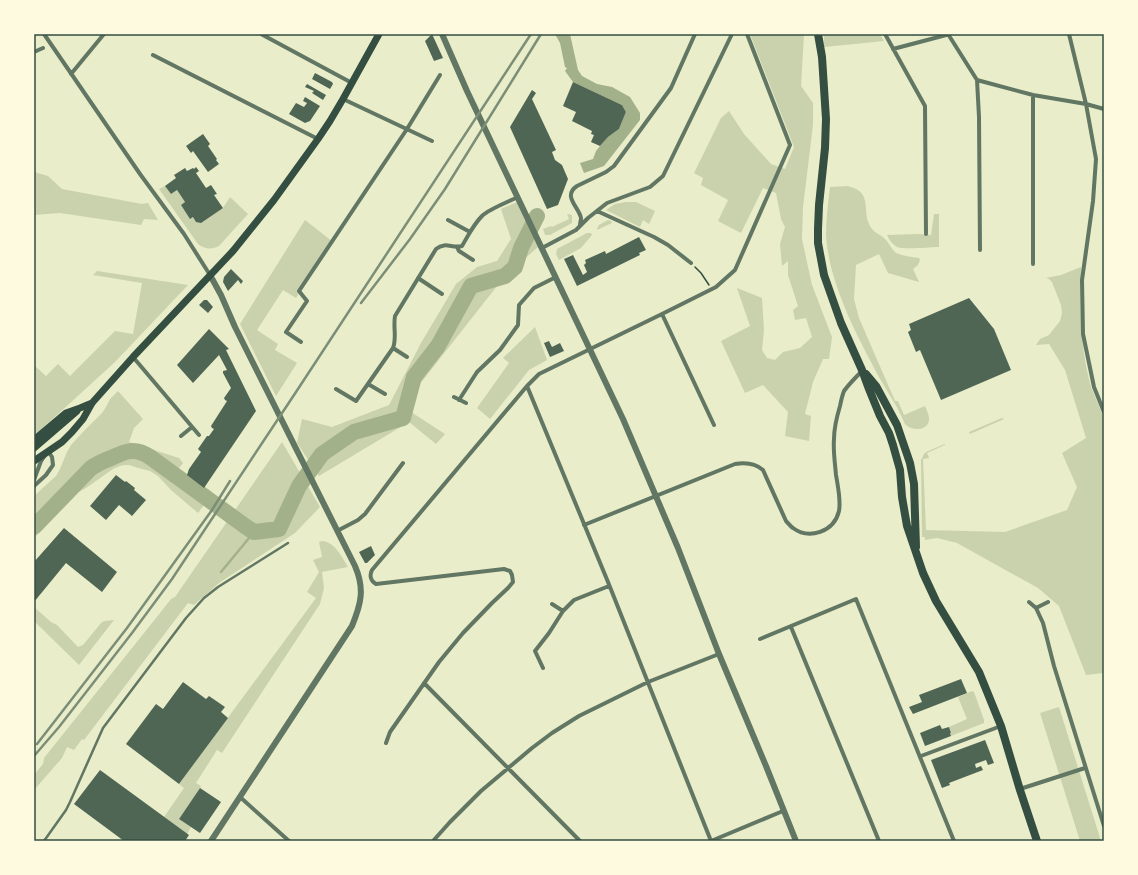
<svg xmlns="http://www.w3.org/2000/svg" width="1138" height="875" viewBox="0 0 1138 875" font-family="Lora,serif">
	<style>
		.green { fill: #cad2ad }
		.water { fill: #a3b18a }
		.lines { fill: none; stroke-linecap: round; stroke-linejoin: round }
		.stream { stroke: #a3b18a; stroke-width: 2.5 }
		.river { stroke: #a3b18a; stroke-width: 16 }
		.building { fill: #4f6655 }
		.path { stroke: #344e41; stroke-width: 1.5 }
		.service { stroke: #617663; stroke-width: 2.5 }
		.minor { stroke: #617663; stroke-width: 4 }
		.tertiary { stroke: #617663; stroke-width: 6 }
		.primary { stroke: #344e41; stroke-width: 7 }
		.trunk { stroke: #344e41; stroke-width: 8 }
		.rail { stroke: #7c8e77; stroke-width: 2.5 }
		.neatline { fill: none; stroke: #344e41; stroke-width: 1.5 }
	</style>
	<rect width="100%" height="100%" fill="#e9edc9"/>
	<!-- green -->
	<path class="green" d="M750 34H804L801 86 813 103V125L803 207 802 239 812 285 832 337 829 359H823L813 382 805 414 811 416 809 441 785 436 788 412 763 385 745 393 721 341 750 326 737 288 762 298 764 330 762 350 767 358 775 360 783 352 800 348 812 337 806 318 795 320 793 310 798 306 788 275V261L782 266 780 244 785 227 781 219 776 193 763 188 741 233 718 221 728 200 701 185 703 178 694 173 721 118 729 111 744 134 771 164 785 169 794 147Z
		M824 34H880L884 41 824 47Z
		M34 172 48 176 62 189 142 204 148 203 158 220 144 219 141 225 60 213 34 215Z
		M165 186 171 194 177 190 185 202 181 205 190 218 223 208 230 197 248 214 219 246C212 250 204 249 198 244L159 189Z
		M848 186C874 193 861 209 870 226 873 232 879 234 884 238 889 242 891 249 896 253 904 256 911 257 919 258L920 260 918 265 913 269 919 282 888 273 879 254 856 265 854 299 859 318 895 401H898L904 415 925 406C926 409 929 414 929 418 930 431 912 432 905 424 896 402 881 383 871 362 851 324 829 279 826 236 826 220 828 203 830 187Z
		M517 202 538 247 505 276 412 394 408 410 445 434 436 444 409 422 319 476 297 443 302 419 332 427 389 405 421 343 456 284 477 267 497 261 511 239 501 209Z
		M626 202H636L655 211 649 224 643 220 640 227 606 210 615 204Z
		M567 214 572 215V223L550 235H545L543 229 551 226 552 227 569 219Z
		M934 214H939V247C929 247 905 250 897 247 892 244 889 240 887 235L919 234 931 235Z
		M305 220 333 242 296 298 283 290 257 330 278 344 275 350 297 363 276 396 240 324Z
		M608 220 611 221 612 223 597 230V229L599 225Z
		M587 233H591L592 235 581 248 559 260 556 254 557 249Z
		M1081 267C1080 307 1080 348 1091 387 1095 397 1100 408 1104 418V673L1086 675 1059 606 1038 588 957 543 937 538 925 540V537H922L921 460 924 454 926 452 945 444V445L927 453 929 458 923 459 926 530 1005 532 1067 510 1077 487 1062 453 1086 438 1065 370 1049 344 1036 345 1040 339 1049 335 1060 321 1062 313 1061 305 1052 282 1049 279 1046 278 1061 275Z
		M97 271 188 285 115 362 34 436V365L46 376 58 364 70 376 115 331 133 334 142 283 93 275Z
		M535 327 547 360 529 370 490 419 477 408 509 363 503 358Z
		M118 391 143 419 134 428 129 442 179 458 183 463 171 479 178 483 179 482 183 486 195 492C202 491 209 485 212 494L198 513 171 490 158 476 150 471 138 468 129 465H125L120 466 113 469 86 488 73 495 34 538V496L56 476 60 469 67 452 71 445 83 432 102 413 106 407 110 399Z
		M1002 418 1004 419 970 434 969 432Z
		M282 442 320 507 295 533 219 583 194 605 188 603 84 740 82 739 74 750 67 747 62 758 34 790V775L43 764 44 758 156 618 171 599 175 597Z
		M322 541C335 542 342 557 348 567L322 572 324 588 320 604 222 753 217 750 196 783 201 786 200 788 179 819 191 827 187 834 164 817 184 788 179 784 316 598 307 592 319 572 313 560 322 557 319 542Z
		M34 607 51 622 57 625 78 647 83 645 101 623 104 621 114 620 79 665 34 621Z
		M972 691 974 692 984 720V723L951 736 950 733H951L949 727 967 719 958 697Z
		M1059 707 1101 841H1080L1040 713Z"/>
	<!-- water -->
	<path class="water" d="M555 34H570L578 70 582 76 597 84 612 87 630 97 640 113V120L604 166 584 173 580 163 593 159 596 151 600 146 608 137 619 129 626 112 622 105 573 82 565 71 567 68 565 67 560 43Z"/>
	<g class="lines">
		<!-- stream -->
		<path class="stream" d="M221 572 254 532"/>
		<!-- river -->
		<path class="river" d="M34 527 91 468C97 464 103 461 111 458 126 451 135 447 150 457L245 526 254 532 279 529 299 486 322 454 354 432 403 418 414 377 438 346 471 286 505 276 515 267 521 248 537 216"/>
	</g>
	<!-- building -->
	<path class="building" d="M432 34 443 58 434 61 425 41Z
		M315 73 332 82 333 84 330 89 312 79Z
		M573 82 622 105 626 112 619 129 608 137 600 146 591 142 594 135 591 134 592 131 572 121 576 112 563 106Z
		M307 84 326 95 323 100 312 93 314 91 305 87Z
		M532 90 536 93 532 99 556 150 552 152 555 160 562 165 568 179 558 205 547 209 510 127Z
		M305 97 320 106 310 121 305 123 289 114 296 103 304 107 307 103 303 101Z
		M203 134 210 144 208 146 217 159 216 160 219 164 208 172 193 151 191 153 186 146Z
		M196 167 199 171 196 173 206 188 211 185 217 194 214 195 223 208 201 223 196 222 193 217 190 219 181 205 185 202 177 190 171 194 165 186 176 178 174 175 185 168 187 171 193 168 194 169Z
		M639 237 646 250 639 253 640 255 577 286 564 259 573 255 583 275 587 272 584 265 586 263 585 260 605 251 606 254Z
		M231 269 243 281 241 284 238 280 228 291 223 282 224 277Z
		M969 298 994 329 1011 370 941 400 920 350 916 352 908 332 911 330 909 324Z
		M204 300H207L213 307 208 313 199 305Z
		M209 329 229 349 226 350 256 411 204 488 187 475 189 469 201 452 198 449 207 436H209L214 429 212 428 211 426 227 401 225 400 224 398 231 388 223 373V371L227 370 219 355 193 383 177 365Z
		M549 341 552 347 560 343 564 351 550 357 544 343Z
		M116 475 125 482 126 481 135 488 134 490 146 500 132 516 119 505 106 520 90 506Z
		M64 528 117 572 102 592 66 563 34 602V562Z
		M371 546 375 555 367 563H365L359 552Z
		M961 679 967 693 913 714 909 707 922 702 919 695Z
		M183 682 206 699 209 696 225 707 221 712 228 718 179 784 126 744 156 704 163 709Z
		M940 725 942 729 949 727 951 733H950L951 736 925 746 920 733Z
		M985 740 994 763 988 765 986 760 975 764 976 768 981 766 983 770 949 783 950 785 942 788 931 760Z
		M100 770 189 835 185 841H124L74 804Z
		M200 788 221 802 200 833 179 819Z"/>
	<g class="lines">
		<!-- path -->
		<path class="path" d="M695 267 701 273 709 285"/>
		<!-- service -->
		<path class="service" d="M44 841 66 810 70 802 103 728 186 618 204 598 218 587 288 543"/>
		<!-- minor -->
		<path class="minor" d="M44 34 140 174 184 234 210 275
			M261 34 352 83
			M885 34 925 106 926 234
			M948 34 977 80 979 117 980 250
			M1069 34 1086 104 1096 159 1093 201 1082 280 1083 334 1094 387 1104 412
			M893 49 950 34
			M34 52 43 48
			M153 55 318 139
			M71 74 104 34
			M977 80 1033 95 1086 104 1104 109
			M343 99 432 141
			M597 211 654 237 668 245 691 263
			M448 220 470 232
			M580 225C580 223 581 220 581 218 579 207 562 196 577 186L606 172 614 166 671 88 695 34
			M457 247 459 251 473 260
			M542 248 576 230 588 218 607 203 650 187 663 176 732 34
			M1033 264V95
			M418 278 442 294
			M662 314 714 425
			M301 342 286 332 307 301 299 291 407 129 440 75
			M393 348 407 357
			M133 357 199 435
			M368 384 385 394
			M527 386 608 582 711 841
			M336 389 356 401 393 348C397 338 393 327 395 316L436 249C446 241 452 249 462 246 468 236 473 225 482 216 489 209 508 202 518 197
			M454 397 466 403
			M459 400 477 372 500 350 518 325 519 305 534 288 556 277
			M181 436 192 427
			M34 480 41 461 48 451 52 457 53 465 46 475 34 486
			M584 525 735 464C746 462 755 463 763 470L786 521C788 523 790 526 793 528 809 540 834 532 839 511 841 500 838 487 836 475 835 463 833 451 834 439 834 428 837 416 840 406 841 401 842 396 844 391 849 384 856 377 862 371
			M337 531 358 520 365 514 403 463
			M1029 602 1036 608
			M1048 602 1036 608 1043 623 1054 666 1104 826
			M552 604 563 611
			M791 627 879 841
			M760 639 856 599 954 841
			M543 668 535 651 549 633 563 611 574 600 609 586
			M424 683 580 841
			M386 743 390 732 439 662 463 633 492 603 508 588 513 582 512 575 510 571 504 569 376 584C371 581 369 576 372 570L527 386 539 374 662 314 716 287 735 270 790 145 747 34
			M921 756 1001 726
			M1020 789 1085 768
			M240 797 289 841
			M433 841 450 822 481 791 532 748 552 733 579 716 648 682 719 654
			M711 841 783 811"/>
		<!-- tertiary -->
		<path class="tertiary" d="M442 34 467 91 623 419 678 548 719 654 766 766 796 841
			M210 275 221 295 235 327 355 566C365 589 361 604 352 626L211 841"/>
		<!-- primary -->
		<path class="primary" d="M34 440 66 413 80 408 92 403
			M34 448 77 411
			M34 461 62 442 72 432 83 419 92 403 133 357 233 251 274 200 318 139 330 121 343 99 379 34"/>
		<!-- trunk -->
		<path class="trunk" d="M818 34 822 57 826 119 825 148 819 205 818 229V243L824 275 841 323 862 370 869 389 880 416 889 433 893 445 900 470 902 497 907 526 923 573 936 601 979 672 1001 726 1020 790 1037 841
			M866 374 876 386 897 425 910 463 914 484 916 547"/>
		<!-- rail -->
		<path class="rail" d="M361 303 410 239 445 189 541 34
			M37 744 127 628 212 510 230 481
			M34 756 59 727 132 633 172 579 296 392 531 34"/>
	</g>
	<!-- border -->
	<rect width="1138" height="875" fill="none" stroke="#fefae0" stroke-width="70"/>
	<rect x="35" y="35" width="1068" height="805" class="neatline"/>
</svg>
